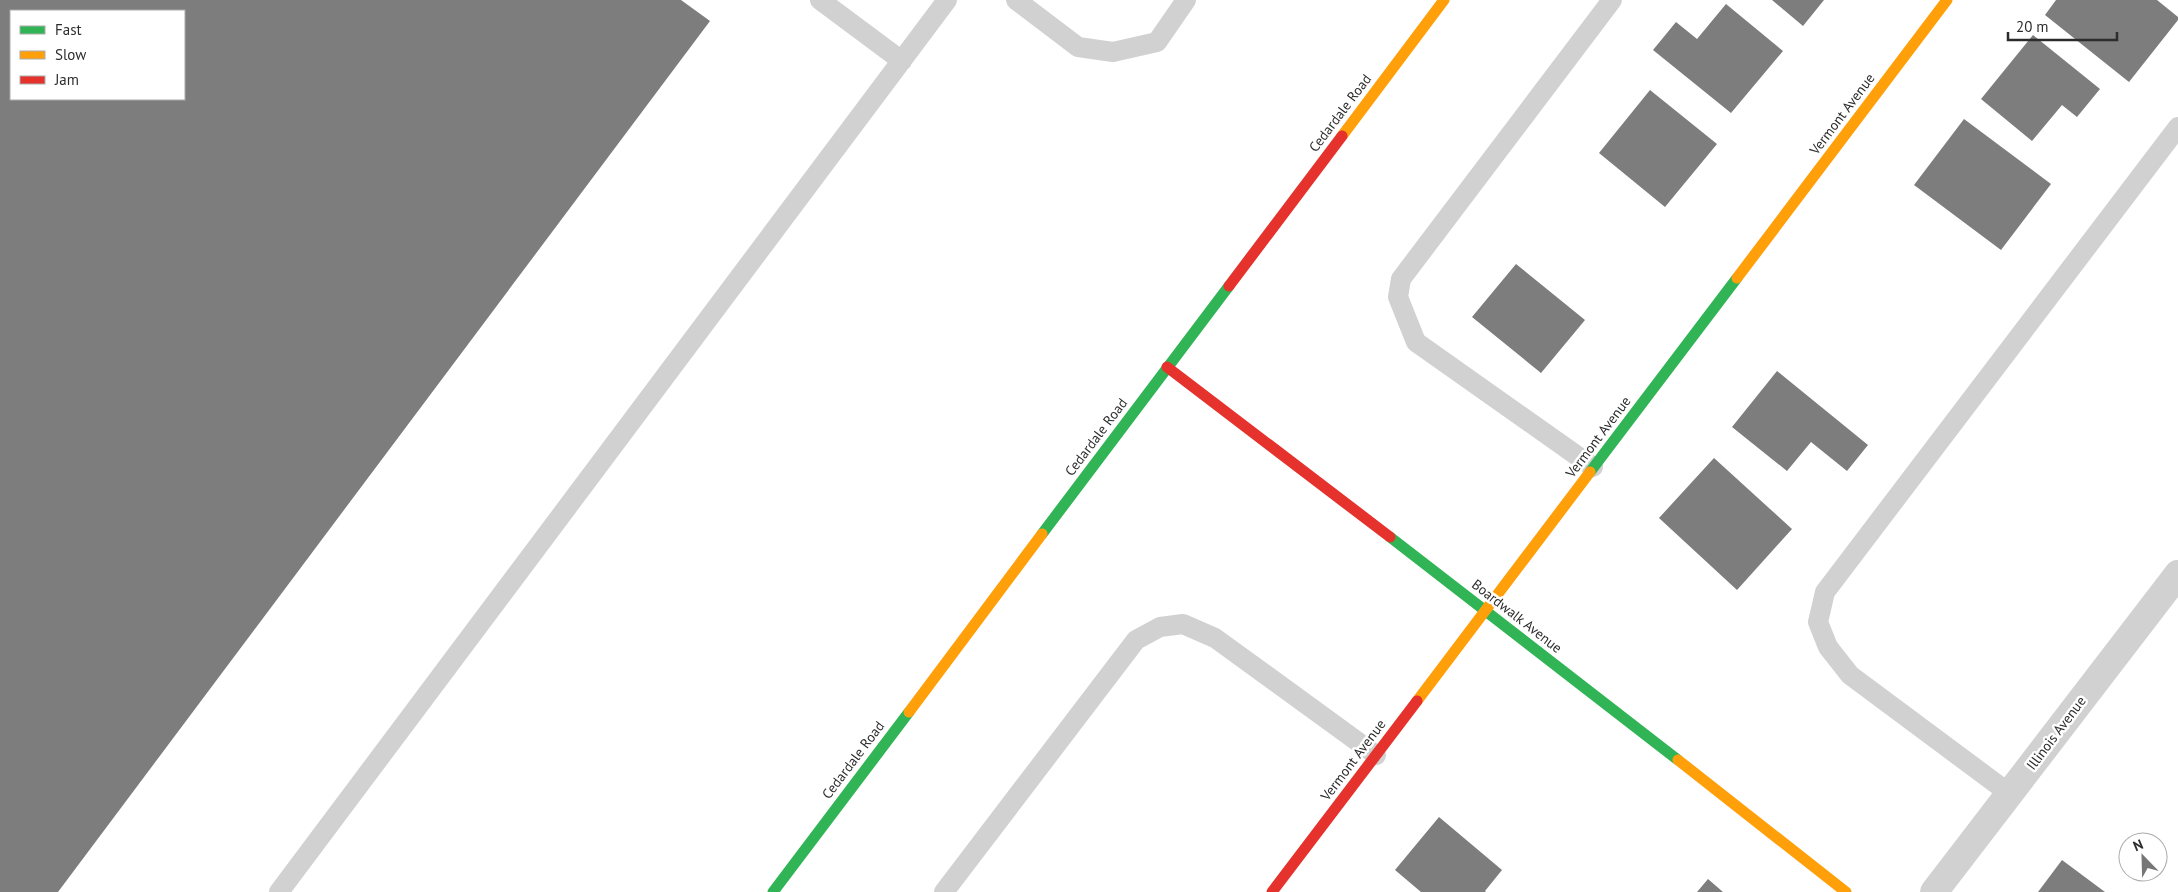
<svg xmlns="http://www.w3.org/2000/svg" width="2178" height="892" viewBox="0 0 2178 892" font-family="'PT Sans',sans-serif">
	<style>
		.building { fill: #7d7d7d; fill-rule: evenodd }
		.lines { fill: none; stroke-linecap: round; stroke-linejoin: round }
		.lane { stroke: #d1d1d1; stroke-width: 20 }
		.street { stroke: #d1d1d1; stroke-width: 28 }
		.fast { stroke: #30b455; stroke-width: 11 }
		.slow { stroke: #ff9f0a; stroke-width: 11 }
		.jam { stroke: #e5322d; stroke-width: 11 }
		.labels { text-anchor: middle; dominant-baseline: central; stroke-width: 5; stroke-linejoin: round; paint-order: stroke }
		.street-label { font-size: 14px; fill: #2c2c2c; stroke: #fff }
	</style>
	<rect width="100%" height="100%" fill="#fff"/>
	<!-- building -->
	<path class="building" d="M0 0H681L710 21 58 892H0ZM11 11H184V99H11Z
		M1772 0H1824L1803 26Z
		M2056 0H2157L2178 17V20L2129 82 2045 15Z
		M1726 4 1783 51 1731 113 1653 50 1676 22 1697 39Z
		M2033 35 2100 89 2077 117 2062 105 2032 141 1981 99Z
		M1650 90 1717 144 1665 207 1599 153Z
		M1964 119 2051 184 2001 250 1914 185Z
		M1516 264 1585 320 1541 373 1472 317Z
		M1777 371 1868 445 1847 471 1811 442 1787 471 1732 427Z
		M1714 458 1792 529 1737 590 1659 518Z
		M1439 817 1502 870 1485 891 1486 892H1421L1395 870Z
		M2062 860 2105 892H2038Z
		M1708 879 1723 892H1697Z"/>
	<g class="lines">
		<!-- lane -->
		<path class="lane" d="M820 0 902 61
			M1016 0 1078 47 1113 52 1157 42 1186 0
			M1593 467 1416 342 1398 297 1401 279 1612 0
			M2010 794 1850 675 1828 647 1818 622 1825 592 2178 127
			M279 892 947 0
			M944 892 1136 640 1160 627 1183 624 1215 638 1376 755"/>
		<!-- street -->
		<path class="street" d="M1934 892 2178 574"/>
		<!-- fast -->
		<path class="fast" d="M1590 472 1737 278
			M1042 534 1229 286
			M1390 537 1678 760
			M773 892 909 712"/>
		<!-- slow -->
		<path class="slow" d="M1342 136 1444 0
			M1737 278 1947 0
			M1417 701 1590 472
			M909 712 1042 534
			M1678 760 1846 892"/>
		<!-- jam -->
		<path class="jam" d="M1229 286 1342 136
			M1167 367 1390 537
			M1272 892 1417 701"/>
	</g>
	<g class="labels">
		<!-- street labels -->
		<g class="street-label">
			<text transform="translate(1340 113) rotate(-53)">Cedardale Road</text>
			<text transform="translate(1842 114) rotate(-53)">Vermont Avenue</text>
			<text transform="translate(1096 437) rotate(-53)">Cedardale Road</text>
			<text transform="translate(1598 437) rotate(-53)">Vermont Avenue</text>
			<text transform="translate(1517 616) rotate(38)">Boardwalk Avenue</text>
			<text transform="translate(2056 733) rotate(-53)">Illinois Avenue</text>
			<text transform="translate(853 760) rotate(-53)">Cedardale Road</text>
			<text transform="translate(1353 760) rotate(-53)">Vermont Avenue</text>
		</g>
	</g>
	<!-- legend -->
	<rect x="10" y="10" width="175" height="90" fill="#ffffff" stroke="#ababab"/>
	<rect x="20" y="26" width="25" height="8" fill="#30b455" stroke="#ababab"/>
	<text x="55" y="35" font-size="15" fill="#2c2c2c">Fast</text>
	<rect x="20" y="51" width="25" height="8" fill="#ff9f0a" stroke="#ababab"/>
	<text x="55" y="60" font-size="15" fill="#2c2c2c">Slow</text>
	<rect x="20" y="76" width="25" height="8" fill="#e5322d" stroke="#ababab"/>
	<text x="55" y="85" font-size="15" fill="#2c2c2c">Jam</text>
	<!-- north arrow -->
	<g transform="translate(2143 857) rotate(337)"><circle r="24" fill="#ffffff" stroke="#ababab"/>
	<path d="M0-4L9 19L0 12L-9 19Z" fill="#767676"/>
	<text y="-8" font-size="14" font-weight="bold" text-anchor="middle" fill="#2c2c2c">N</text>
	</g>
	<!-- scale -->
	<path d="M2008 32v8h109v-8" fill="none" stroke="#2c2c2c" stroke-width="2.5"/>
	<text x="2016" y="32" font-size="15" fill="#2c2c2c" stroke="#ffffff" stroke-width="4" paint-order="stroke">20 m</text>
</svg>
